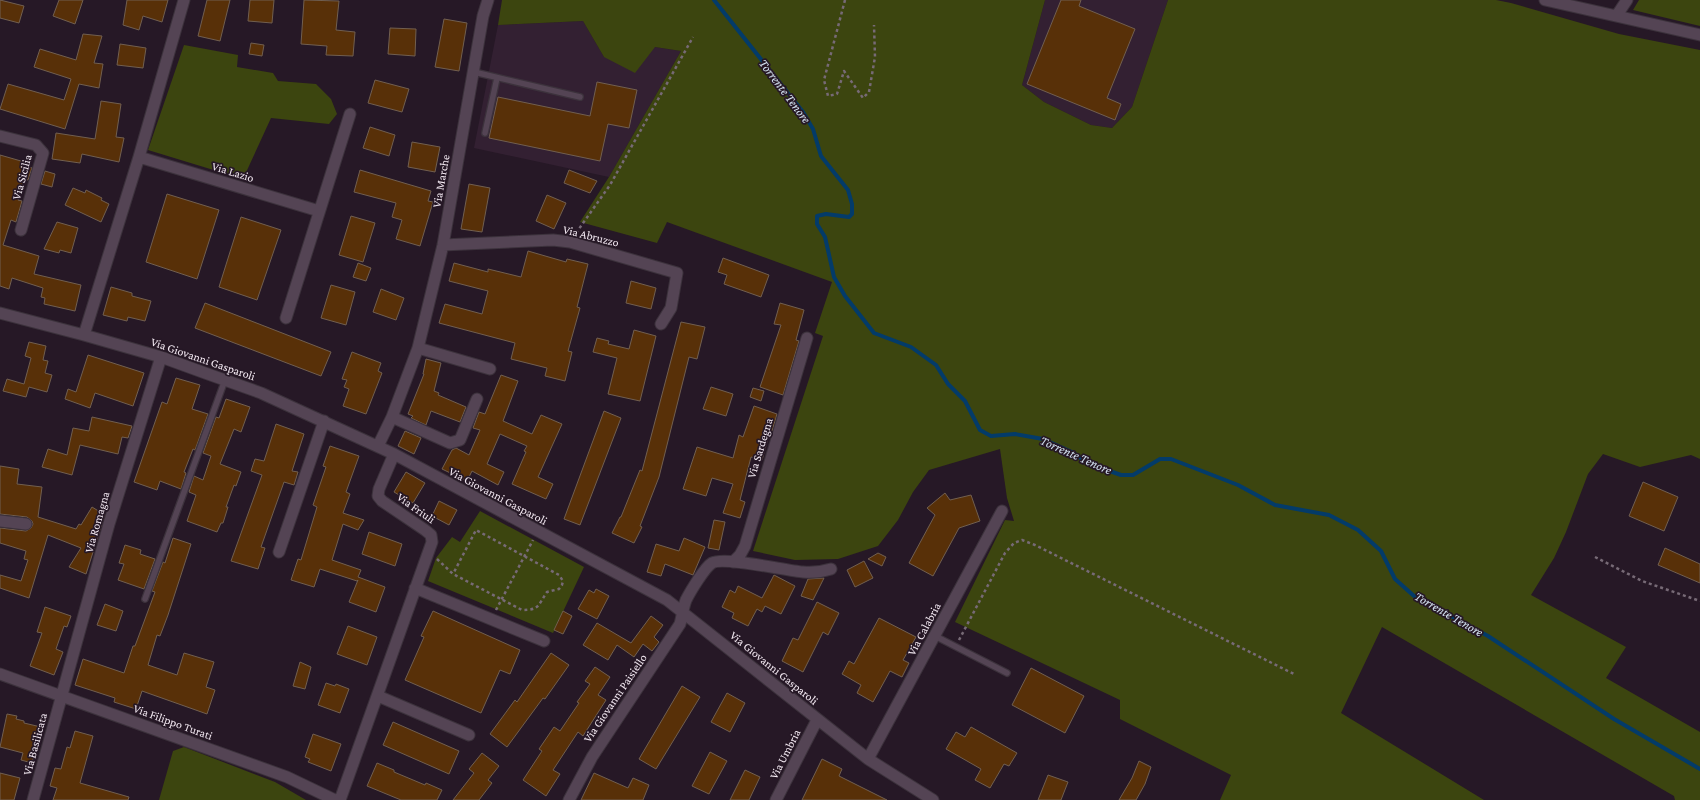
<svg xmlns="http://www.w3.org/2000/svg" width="1700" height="800" viewBox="0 0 1700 800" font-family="'Crimson Pro',serif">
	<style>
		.built { fill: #332032 }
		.green { fill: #3c450f }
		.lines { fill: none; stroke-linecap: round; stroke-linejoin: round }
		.stream { stroke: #033b69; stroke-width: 4 }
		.building { fill: #583008; stroke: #715f50 }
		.lane-casing { stroke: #3c323c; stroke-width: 8 }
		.street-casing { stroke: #3c323c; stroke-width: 13 }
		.path { stroke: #776a76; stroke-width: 2.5; stroke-dasharray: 3 3; stroke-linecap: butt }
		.lane { stroke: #544454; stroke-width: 5.5 }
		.street { stroke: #544454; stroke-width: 11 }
		.labels { text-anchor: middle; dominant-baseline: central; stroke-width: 3.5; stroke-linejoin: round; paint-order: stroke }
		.street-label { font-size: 12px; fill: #f2e8f1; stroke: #261826 }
		.water-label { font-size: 13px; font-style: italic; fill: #d4e2f1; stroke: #261826 }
	</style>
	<rect width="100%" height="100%" fill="#261826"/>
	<!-- built -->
	<path class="built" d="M1045 0H1168L1132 107 1112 128 1091 125 1044 102 1022 85Z
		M583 21 604 57 655 47 681 51 609 177 474 148 498 25Z"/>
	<!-- green -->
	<path class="green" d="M502 0H1045L1022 85 1044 102 1091 125 1112 128 1132 107 1168 0H1496L1511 3 1619 34 1700 50V459L1691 455 1640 467 1603 454 1588 474 1566 532 1554 558 1531 595 1626 647 1606 678 1700 732V800H1675L1674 796 1382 627 1341 713 1484 800H1220L1231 775 1120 719V700L955 622 1005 520 1014 521 1007 498 1000 449 929 470 913 492 898 520 878 546 838 559 795 560 753 551 823 336 815 333 832 282 667 222 657 243 580 222 609 177 681 51 655 47 635 73 604 57 583 21 498 25Z
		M1639 0H1700V26L1633 10Z
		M184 45 238 55 237 67 273 73 278 81 316 84 331 99 337 114 329 124 271 118 243 179 148 150Z
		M480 511 584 567 553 633 428 581 436 558 452 537 460 542Z
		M184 747 275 782 306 800H159L173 751Z"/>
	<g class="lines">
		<!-- stream -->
		<path class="stream" d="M714 0 803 112 813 129 821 156 848 190 852 204V214L849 217 826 214 817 216V224L825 237 834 277 845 296 874 333 911 347 936 365 948 384 965 401 980 430 991 436 1015 434 1043 439 1074 453 1087 463 1121 475H1133L1160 459H1171L1238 485 1275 505 1329 515 1358 530 1381 551 1395 579 1414 596 1488 636 1614 719 1700 769"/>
	</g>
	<!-- building -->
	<path class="building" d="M0 0 24 6 19 23 0 18Z
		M59 0H83L75 24 53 16Z
		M127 0H168L162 22 143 16 139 30 123 25Z
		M207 0H230L220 41 198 36Z
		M250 0H274L272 23 248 21Z
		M304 0 339 1 336 30 355 32 353 56 326 55 327 46 301 44Z
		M1061 0H1081L1079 6 1135 29 1107 98 1121 104 1115 120 1027 84Z
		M444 19 467 23 459 71 435 67Z
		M390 28 416 29 415 56 388 54Z
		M83 34 102 36 94 63 103 64 99 88 79 84 65 129 0 109 8 84 64 100 71 79 34 67 40 49 76 60Z
		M251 43 264 45 262 56 249 54Z
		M120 44 146 48 143 68 117 65Z
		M375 80 409 89 402 112 368 103Z
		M597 82 637 90 629 128 608 124 600 161 489 138 498 97 590 116Z
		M101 101 121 104 116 137 124 138 119 162 82 154 80 163 52 159 56 133 95 139Z
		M370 127 395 135 389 156 363 148Z
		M412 142 440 147 435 172 408 167Z
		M0 155 28 163 27 166 32 168 28 180 24 179 18 200 22 201 16 222 11 220 3 245 39 256 34 274 81 285 75 311 44 304 45 298 41 297 43 288 12 278 9 289 0 286Z
		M360 170 431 191 428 201 433 202 420 246 396 239 402 220 392 217 396 203 354 192Z
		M569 170 597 181 590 193 564 183Z
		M45 171 55 174 52 187 41 184Z
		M469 184 490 188 482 232 461 229Z
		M73 188 85 193 86 190 102 198 101 200 109 204 101 222 65 205Z
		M167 194 219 210 197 279 146 262Z
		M547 195 566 203 554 229 536 221Z
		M351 216 375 223 363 262 339 255Z
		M241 217 281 230 257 300 219 287Z
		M57 222 78 228 71 253 60 250 59 253 44 249Z
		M528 251 566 262 567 259 588 264 577 307 580 308 568 351 572 352 565 381 545 376 547 368 511 359 515 343 439 323 445 304 482 314 488 291 449 281 454 263 488 272V269L521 277Z
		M723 258 769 275 761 297 724 284 727 275 718 272Z
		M358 263 371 268 366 281 353 277Z
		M631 281 656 288 651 309 626 303Z
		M331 285 355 292 346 325 321 318Z
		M111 287 132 293V296L151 301 145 321 128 317 127 321 103 315Z
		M381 289 404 298 396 320 373 312Z
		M205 303 331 352 321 376 195 328Z
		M780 303 804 310 796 340 799 341 783 395 760 387 781 325 774 324Z
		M681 322 705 327 697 359 689 357 659 477 640 526 642 527 634 543 612 533 620 517H621L640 470 642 471Z
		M634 330 656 336 640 401 608 394 617 358 593 352 597 338 609 341 608 344 629 349Z
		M29 342 46 346 43 360 48 361 45 373 52 375 47 392 29 387 26 397 3 391 7 379 24 384 31 358 25 356Z
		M352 352 381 363 378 371 382 373 366 414 343 406 349 389 344 387 347 380 342 379Z
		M88 355 144 373 133 406 95 393 90 408 65 399 68 389 76 392Z
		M426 359 441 363 434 391 439 393 438 395 466 407 460 422 431 411 426 425 411 418 413 416 408 414 424 374H423Z
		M501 375 518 381 503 421 532 434 541 415 562 424 538 477 553 484 546 499 512 484 526 452 524 451 527 446 500 434 487 464 504 472 498 485 472 471 467 481 442 469 452 450 456 448 469 455 480 430 473 428 479 412 485 414Z
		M176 378 200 385 192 409 208 414 195 450 193 449 184 472 186 473 181 489 160 481 157 490 134 482 162 402 167 404Z
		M711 387 733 394 726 416 703 409Z
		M753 388 764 391 761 401 750 397Z
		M226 399 250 407 241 432 234 429 220 464 241 472 236 486 234 485 226 507H228L223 523H221L217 532 187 521 196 495 189 492 194 476 203 480 211 456 203 453 216 417 219 418Z
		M754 406 777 414 772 431H770L762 460 751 457 740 500 745 502 740 518 723 513 733 484 712 478 706 496 683 489 697 447 733 458 739 435 743 437Z
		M604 411 621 418 580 525 564 519Z
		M92 417 132 426 128 438 122 437 118 454 80 445 72 475 42 467 48 449 67 455 73 428 89 431Z
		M276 424 304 434 292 471 298 472 294 485 284 482 261 547 265 548 258 569 231 561 262 475 251 471 255 459 264 461Z
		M405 431 421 438 414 454 398 446Z
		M330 446 359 456 346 492 350 494 343 513 364 520 358 530 343 524 332 560 361 570 358 577 385 587 376 612 349 602 358 580 357 581 320 569 314 587 291 580 298 559 301 560 317 507 313 505 326 467 323 466Z
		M0 466 19 469 17 484 42 487 38 517 76 529 79 524 81 525 92 507 105 515 86 574 69 567 81 548 48 535 29 598 0 588V575L21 581 28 560 24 559 26 551 0 543V528L26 531 31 528 33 524 32 521 27 517 0 514Z
		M406 472 425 483 413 503 394 492Z
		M1643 482 1678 497 1664 531 1629 516Z
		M945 493 950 500 971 495 980 521 959 528 933 576 909 563 935 515 927 508Z
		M439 501 457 510 449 525 432 516Z
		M714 520 725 522 719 550 708 548Z
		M369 532 402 544 395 566 362 554Z
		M173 538 191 544 168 615 160 636 157 635 148 665 177 675 184 653 214 662 206 687 215 690 207 714 142 691 136 709 114 702 115 698 75 685 83 659 124 673 133 646H135L155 592 152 591 163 562 165 563Z
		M684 538 705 547 693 575 665 564 661 576 647 572 656 544 679 551Z
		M125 545 141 550 140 554 155 559 144 589 118 580 124 564 119 563Z
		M1665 548 1700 564V583L1658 565Z
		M878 553 886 557 882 566 868 559Z
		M864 561 873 578 855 587 847 570Z
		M774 575 795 586 781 614 765 606 762 612 757 609 748 626 732 618 734 613 722 607 730 590 735 593 738 586 762 598Z
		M824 578 813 600 801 596 808 579Z
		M596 589 609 596 597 619 578 609 589 590 594 593Z
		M817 602 839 613 828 635 823 632 803 672 782 661 793 638 798 640Z
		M105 604 123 611 116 631 97 625Z
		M45 607 71 616 67 627 64 626 56 649 63 652 54 675 30 666 42 633 37 632Z
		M433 611 520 650 510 674 500 670 481 713 405 680 424 637 421 636Z
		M563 611 572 616 563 634 554 630Z
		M651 616 663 625 654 637 659 642 652 651 643 644 634 657 617 645 608 660 583 645 597 623 631 643Z
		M879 618 916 637 903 660 909 663 902 677 890 671 873 702 857 693 861 685 842 674 849 661 854 664Z
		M348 626 377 637 367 665 337 654Z
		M551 653 569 665 545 699 543 698 507 747 490 734 515 700 517 702Z
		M300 662 311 667 305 689 293 686Z
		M595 667 610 677 598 695 606 700 583 736 578 732 553 770 560 774 546 796 523 780 542 751 539 749 554 727 560 731 579 703 577 702 590 684 585 681Z
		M1031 668 1084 696 1065 733 1012 705Z
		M326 683 335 686 336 684 349 689 340 713 318 705Z
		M682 686 700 697 656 769 639 759Z
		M727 693 745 703 730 732 711 722Z
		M7 714 17 716 16 719 24 721V723L41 727 32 763 21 760 23 753 0 747Z
		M393 722 459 751 449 774 383 745Z
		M971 727 1017 753 1009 766 1004 764 990 788 975 780 981 769 946 749 956 732 965 737Z
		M75 731 93 736 80 783 129 797 128 800H53L57 788 50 786 55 768 61 769 67 747 70 748Z
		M313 734 341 744 331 771 308 762 310 759 305 757Z
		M710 752 727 761 709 794 692 786Z
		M482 753 499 766 488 780 492 783 479 800H453L474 773 469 769Z
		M822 759 842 769 839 776 887 800H802Z
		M1139 761 1151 767 1145 784 1136 800H1119L1132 778Z
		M377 763 394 770V772L425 785 426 783 442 790 437 800H401L367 786Z
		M745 770 760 777 749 800H730Z
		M0 773 20 778 14 800H0Z
		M594 773 628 788 633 778 649 785 643 800H581Z
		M1048 775 1068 782 1061 800H1038Z"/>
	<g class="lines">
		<!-- lane casing -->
		<g class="lane-casing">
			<path id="lane" d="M474 72 580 97
				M485 133 497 78
				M145 599 225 380
				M935 636 1007 673"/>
		</g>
		<!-- street casing -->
		<g class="street-casing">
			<path id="street" d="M1545 0 1700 35
				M1617 15 1627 0
				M0 136 36 145 43 153 21 230
				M139 157 319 211
				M443 245 553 240 570 242 677 273 671 308 661 324
				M0 313 84 335 161 357 205 373 261 393 394 454 667 600 868 759 933 800
				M286 318 350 114
				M84 335 139 157 184 0
				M418 348 490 369
				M392 417 450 443 460 440 477 399
				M378 446 392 417 418 348 443 245 483 16 488 0
				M0 521 26 524
				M279 552 324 421
				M733 562 740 555 745 546 807 338
				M415 588 544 641
				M0 674 287 777 335 800
				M378 696 469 735
				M868 759 1002 511
				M33 800 109 524 161 357
				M340 800 432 542 431 535 425 530 382 501 378 496 379 489 394 454
				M569 800 592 757 680 624C682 617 683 608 686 600 690 592 705 567 712 563 724 556 787 571 803 572 813 573 821 572 831 569
				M776 800 817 720"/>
		</g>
		<!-- path -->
		<path class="path" d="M845 0 824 80 828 96 837 94 844 71 863 98 869 92 875 57 874 25
			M576 233 610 185 693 37
			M1595 557 1642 581 1700 601
			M437 559 453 574 522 610C540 610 538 605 547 592L559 589 562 585 563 581 559 575 476 530 453 574
			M496 610 533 540
			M959 640 1005 553 1014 543 1022 540 1035 545 1294 674"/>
		<!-- lane -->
		<use href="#lane" class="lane"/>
		<!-- street -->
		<use href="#street" class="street"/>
	</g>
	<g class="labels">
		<!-- street labels -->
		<g class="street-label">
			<text transform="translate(233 172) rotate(17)">Via Lazio</text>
			<text transform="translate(22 177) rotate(-75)">Via Sicilia</text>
			<text transform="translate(441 181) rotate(-80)">Via Marche</text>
			<text transform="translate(591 236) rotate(14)">Via Abruzzo</text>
			<text transform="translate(203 359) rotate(19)">Via Giovanni Gasparoli</text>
			<text transform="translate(760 448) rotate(-73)">Via Sardegna</text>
			<text transform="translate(498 496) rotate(28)">Via Giovanni Gasparoli</text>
			<text transform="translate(416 508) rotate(35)">Via Friuli</text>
			<text transform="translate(97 522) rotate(-74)">Via Romagna</text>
			<text transform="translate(924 629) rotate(-62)">Via Calabria</text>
			<text transform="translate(774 668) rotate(39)">Via Giovanni Gasparoli</text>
			<text transform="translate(615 698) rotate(-56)">Via Giovanni Paisiello</text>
			<text transform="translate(173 722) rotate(20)">Via Filippo Turati</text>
			<text transform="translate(35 744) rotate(-75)">Via Basilicata</text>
			<text transform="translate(785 754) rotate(-63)">Via Umbria</text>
		</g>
		<!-- water labels -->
		<g class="water-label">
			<text transform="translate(785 91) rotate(53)">Torrente Tenore</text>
			<text transform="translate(1076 455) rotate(24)">Torrente Tenore</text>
			<text transform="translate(1449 614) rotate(30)">Torrente Tenore</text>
		</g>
	</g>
</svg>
